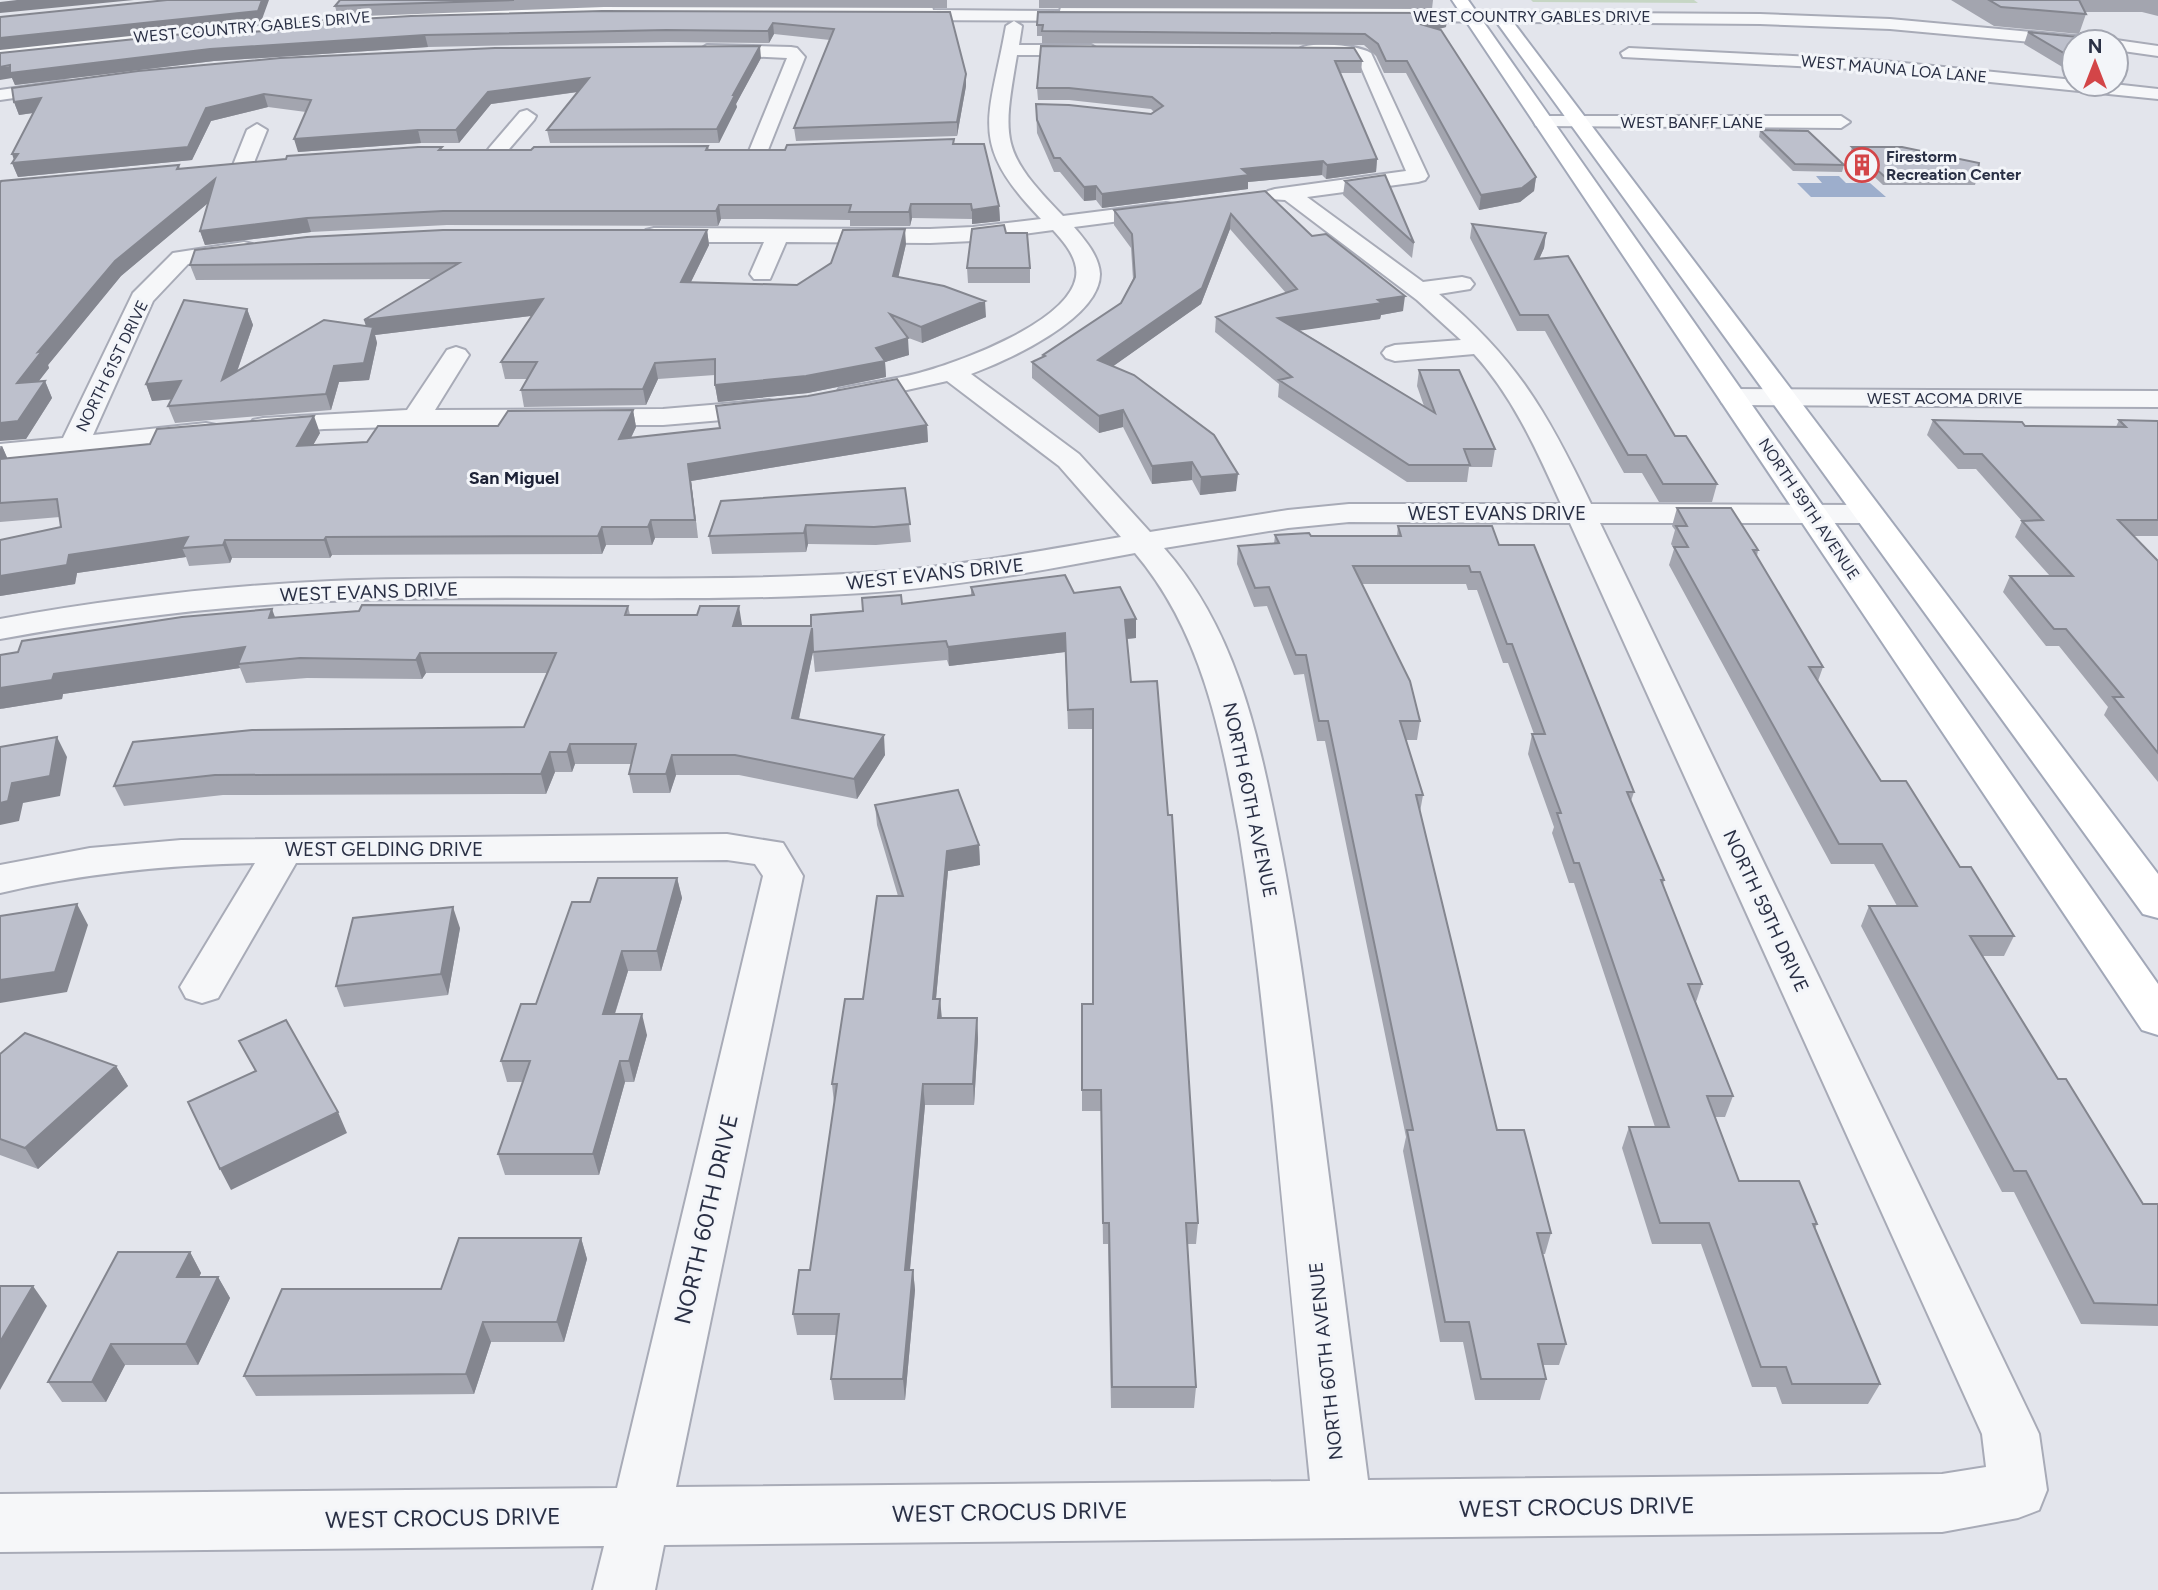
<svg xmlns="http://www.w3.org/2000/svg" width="2158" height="1590" viewBox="0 0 2158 1590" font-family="Figtree,sans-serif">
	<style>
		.green { fill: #c6d6c4 }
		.water { fill: #9daecc }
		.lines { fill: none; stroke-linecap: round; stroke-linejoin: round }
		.minor-casing { stroke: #a8abb7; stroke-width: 4 }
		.major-casing { stroke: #a2a8b8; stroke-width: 4 }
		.minor { fill: #f6f7f9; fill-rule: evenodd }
		.major { fill: #fff; fill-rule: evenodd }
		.wall { fill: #a3a5af }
		.shaded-wall { fill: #84868f }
		.building { fill: #bdc0cc; stroke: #84868f; stroke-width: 2 }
		.labels { text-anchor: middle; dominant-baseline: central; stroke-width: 6; stroke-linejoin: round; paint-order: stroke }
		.far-street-label { font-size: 16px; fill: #2a3045; stroke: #f3f5f9 }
		.far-poi-label { font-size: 16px; font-weight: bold; fill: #2a3045; stroke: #f3f5f9; text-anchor: start }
		.far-neighbourhood-label { font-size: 18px; font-weight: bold; fill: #1c2135; stroke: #f3f5f9 }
		.street-label { font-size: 19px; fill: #2a3045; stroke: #f3f5f9 }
		.near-street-label { font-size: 23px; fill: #2a3045; stroke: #f3f5f9 }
	</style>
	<rect width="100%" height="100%" fill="#e3e5ec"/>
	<!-- green -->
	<path class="green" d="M1531 0H1694L1698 3 1533 2Z"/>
	<!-- water -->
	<path class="water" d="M1816 176H1839L1846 183H1870L1886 197H1811L1797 183H1822Z"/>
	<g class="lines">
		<!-- minor casing -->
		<g class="minor-casing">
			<path id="minor" d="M563 4H926L932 6 933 10 1060 11 1061 7 1067 5H1423L1429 7 1430 12 1760 14 1890 19 2085 37 2093 42H2074V46L1890 29 1760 24 1397 21 1391 19 1390 15H1098L1097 19 1091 21 900 20 894 18 893 14H563L382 21 380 25 374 27 200 40 192 36 0 57V47L227 22 235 28 339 20 340 15 346 13Z
				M1014 21 1022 26 1019 45H1091L1099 50 1091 55H1017C1002 142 1001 152 1063 216L1166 203 1174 204 1177 209 1174 214 1166 215 1074 227C1085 240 1099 256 1100 274 1100 319 1006 361 971 374L1079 454 1150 532 1288 510 1349 504H1561C1537 451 1514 398 1474 354L1395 361 1386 358 1382 353 1386 348 1395 345 1461 340 1417 300 1285 200 1268 199 1264 195 1268 191 1275 189 1406 171 1358 60 1354 57 1300 54 1298 50C1307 40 1359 45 1371 53L1428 176 1425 180 1418 182 1307 197 1423 282 1462 277 1470 279 1474 284 1470 289 1439 294C1517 359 1548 414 1591 504L1868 505 1879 508 1883 514 1879 520 1868 523H1600L2030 1415 2039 1434 2047 1490 2039 1510 2018 1518 1942 1532 664 1545 655 1590H593L604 1546 0 1552V1494L617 1488 763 876 755 864 727 860 296 863 218 998 202 1003 186 998 180 987 255 863C168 865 84 873 0 893V865L90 848 181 840 727 834 783 843 803 876 676 1487 1310 1481C1297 1356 1285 1231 1273 1106 1263 1014 1254 923 1239 832 1221 733 1202 632 1135 553 1045 570 954 587 863 593 685 604 507 593 330 601 219 606 109 619 0 639V619C110 599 220 586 331 581 509 574 686 584 863 573 950 568 1035 552 1121 537L1059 466 947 381 849 403 839 401 836 395 839 389C866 383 893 380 919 373 959 362 1068 323 1076 277 1079 259 1064 242 1053 230L973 241 930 243 786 242 770 279H754L750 274 764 242H654L646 240 643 235 646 230 654 228 930 229 973 227 1041 219C967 142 989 121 1006 26ZM1349 522 1570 523 1982 1434 1986 1467 1942 1474 1368 1480C1352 1356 1336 1231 1320 1107 1308 1013 1296 921 1277 829 1257 729 1234 627 1164 548L1288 528Z
				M2116 40 2158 46V56L2116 50V42H2110Z
				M707 45 791 47 797 48 805 57 766 155H752L749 151 787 58 701 54 699 50Z
				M1629 48 1873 60 2074 80V84H2113L2158 89V99L1873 70 1623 57 1621 53Z
				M64 81 70 82 73 86 70 90 0 100V90Z
				M527 110 536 116 534 120 504 155H490L487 151 490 147 520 112Z
				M1543 116H1841L1850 122 1841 128 1536 126 1534 122 1536 118Z
				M257 124 267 130 253 165 250 169H236L233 165 247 130Z
				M244 242 252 244 255 249 252 254 188 264 153 301 93 435 206 423 216 425 220 431 216 437 0 462V444L63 438 133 293 173 253Z
				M456 347 465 350 469 355 435 410 663 409 769 400 779 402 783 408 779 414 769 416 663 425H467L324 429 263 434 253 432 249 426 253 420 263 418 407 410 447 350Z
				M1732 389 2158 391V407L1732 405 1722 403 1719 397 1722 391Z"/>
		</g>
		<!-- major casing -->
		<g class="major-casing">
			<path id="major" d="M1452 0H1468L2158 984V1035L2142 1030Z
				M1504 16 1510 18 2158 874V918L2143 914 1498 24 1496 21 1498 18Z"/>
		</g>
		<!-- minor -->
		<use href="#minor" class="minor"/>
		<!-- major -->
		<use href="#major" class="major"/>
	</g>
	<!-- wall -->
	<path class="wall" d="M340 0H947V8L604 7 338 17 335 6Z
		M1039 0H1433L1432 9 1039 8Z
		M1951 0H2158V16L2142 12H2085L2086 14 2079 34 1994 26Z
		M950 12 966 74V86L957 136 796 141 794 128 830 40 774 34 769 43 668 42 428 47 214 61 15 85 12 78 253 31Z
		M1037 25 1446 27 1439 29 1536 177 1534 191 1520 202 1479 210 1406 73H1384L1376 56 1364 45 1042 43V36H1037Z
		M2028 32 2074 42V74L2024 44Z
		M1041 46 1362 61 1361 73H1340L1377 159 1376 172 1326 179 1322 175 1248 182V189L1102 208 1096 200 1084 201 1060 172H1054L1037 133 1036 104 1151 114 1154 112 1151 109 1069 100H1038L1037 88Z
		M761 58 736 104 737 107 719 143H550L547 130 578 92 491 104 459 143H421L298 152 306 112 268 107 211 121 192 160 18 177 12 163 33 113 19 115 14 102Z
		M1760 130 1844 165 1842 172 1793 171 1759 137Z
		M954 144 999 206 1000 221 972 224V219L912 218 910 226H850V220L753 219H721L718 226 447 225 311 232 205 245 200 231 208 203 121 276 48 365 49 368 38 382 45 381 52 398 26 439 0 183 179 165 180 169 443 150H531L708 146 709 150H785Z
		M1852 147 1977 178 1975 185H1883L1850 154Z
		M1345 181 1414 243 1412 258 1343 195Z
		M1265 191 1312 236 1403 311 1381 315 1380 319 1299 330 1424 406 1417 386 1419 370 1495 449 1492 467H1469L1467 482H1407L1278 397 1279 384 1215 332 1216 317 1286 293 1230 229 1201 304 1113 366 1236 491 1200 495 1192 480 1152 484 1123 427 1099 433 1032 378V362L1043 357V355L1121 303 1133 279 1131 248 1114 225V210Z
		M1472 224 1546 233 1544 248 1539 259 1675 436 1717 484 1712 502H1659L1642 473H1624L1545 331H1517L1470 238Z
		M707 230 709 245 691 282 797 285 906 244 898 277 986 317 922 343 906 337 909 355 885 362 886 377 808 393 718 402 715 385V375L658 379 646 405 524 407 521 390 527 379H505L501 362 531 316 375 335 377 343 369 380 339 382 331 410 175 423 168 406 172 399 152 401 146 384 247 309 253 325 237 372 366 326 433 279 196 280 190 265Z
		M1006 233 1030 268V283H968L967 268Z
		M716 406 927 425 928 442 691 481 698 538H655L652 545H606L602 554 332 555 330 558H232L230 563 189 566 186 557 77 573 75 584 0 596V540L61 527 60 517 0 522V446H2L7 458 320 433 313 445 367 442 633 410 636 427 631 438 720 428Z
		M1933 420 2025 426 2116 427 2119 420 2158 421V536H2134L2158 561V782L2104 715 2108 707 2059 646H2046L2003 592 2010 576H2050L2015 537 2022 521 1976 469H1958L1927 435Z
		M905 488 911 542 876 545 808 544 806 552 712 554 709 536Z
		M1677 508 1758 550 1757 556 1823 667 1818 681 1853 737 1881 781 1960 867 2014 936 2004 956H1983L2058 1079 2143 1204H2158V1326L2081 1324 2014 1192H2002L1861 926 1869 906H1897L1874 864H1831L1669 565 1674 549 1671 544 1675 530 1672 526Z
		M1398 526 1499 545 1634 792 1631 801 1664 880 1663 885 1702 984 1696 1002 1733 1096 1725 1117H1715L1739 1181 1817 1224 1815 1229 1880 1384 1868 1404H1782L1776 1387H1752L1701 1244H1652L1622 1148 1629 1127H1655L1574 883H1569L1552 833 1554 827 1528 754 1532 734H1534L1508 663H1503L1477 590H1468L1466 584H1362L1420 721 1417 740H1406L1423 795 1420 812 1497 1130 1551 1233 1545 1254H1542L1566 1344 1559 1365H1543L1546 1379 1540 1400H1475L1463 1342H1440L1403 1151 1406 1137 1325 741H1317L1304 674 1294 675 1267 606 1254 607 1237 564 1238 546 1274 544 1275 535 1397 536Z
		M971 587 1074 593 1136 638 1127 639 1131 682 1198 1223 1196 1244H1187L1196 1387 1194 1408H1111L1108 1244H1103L1101 1111H1082V1004H1093V729H1068L1065 652 949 666 947 660 815 672 813 652 799 719 885 755 857 799 739 775H676L670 793H633L629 774 631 764H575L572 772H555L546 794 223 795 124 806 114 786 524 727 548 673H426L422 679 307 678 246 683 240 668 63 694 62 699 0 709 276 618 628 606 630 615 742 625V626H811L863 611 902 604 971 596Z
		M875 805 979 845 980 865 948 871 936 999H940L941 1018H977L978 1039 974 1105H925L910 1270H913L915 1290 905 1400H834L831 1379 837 1335H797L793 1314 810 1270 834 1103 832 1084 898 896 877 825Z
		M677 878 682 898 661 971H628L615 1014 647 1035 634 1082H625L599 1175H505L498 1154 523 1082H507L501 1061 536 1004 590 902Z
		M460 928 448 995 344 1007 336 986Z
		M0 1054 116 1066 128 1086 38 1169 0 1155Z
		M581 1238 587 1259 564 1342H491L474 1394 256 1396 244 1376 441 1289Z
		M190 1252 201 1273 199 1277H218L230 1298 198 1365H125L106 1402H62L48 1382Z"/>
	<!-- shaded-wall -->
	<path class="shaded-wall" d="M17 0H134L0 13V2Z
		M262 0H269L261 22 0 50V38Z
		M1448 16 1446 27 1416 35 1417 23Z
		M773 23 774 34 769 43 768 31Z
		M425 35 428 47 214 61 15 85 12 78 0 80V67L210 49Z
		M760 46 761 58 736 104 737 107 719 143 717 129 733 95Z
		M966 74V86L957 136V122Z
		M589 78 591 90 491 104 459 143 456 130 488 92Z
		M264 94 268 107 211 121 192 160 18 177 12 163H15L12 154Z
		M41 98 46 111 19 115 14 102Z
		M418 130 421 143 298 152 294 139Z
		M1377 159 1376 172 1326 179 1327 165Z
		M1323 161 1322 175 1248 182V189L1102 208V194L1242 169Z
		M1536 177 1534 191 1520 202 1479 210 1481 195Z
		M215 179 220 193 121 276 48 365 49 368 24 400 17 383 38 352 115 261Z
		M1096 186V200L1084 201V187Z
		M911 204 912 218 910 226 909 212Z
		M719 205 721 219 718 226 716 211Z
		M999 206 1000 221 972 224V210Z
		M1231 214 1230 229 1201 304 1098 377V360Z
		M307 218 311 232 205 245 200 231Z
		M905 229 906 244 895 292 893 276Z
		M707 230 709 245 683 298 681 282Z
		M1546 233 1544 248 1532 275 1535 259Z
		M1405 296 1403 311 1381 315 1380 319 1277 334 1278 318 1378 300Z
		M543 299 546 314 375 335 377 343 369 380 339 382 331 410 326 394 334 366 369 336 364 320Z
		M985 301 986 317 922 343 921 327Z
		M247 309 253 325 228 397 222 380Z
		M908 338 909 355 885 362 886 377 808 393 718 402 715 385 876 348Z
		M655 363 658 379 646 405 643 389Z
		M45 381 52 398 26 439 0 441V423Z
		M181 381 187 398 152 401 146 384Z
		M633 410 636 427 622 456 619 439Z
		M1123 410V427L1099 433V416Z
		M314 416 320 433 303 463 297 446Z
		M927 425 928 442 691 481 698 538 688 464Z
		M2 446 10 464 0 475V449Z
		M1192 462V480L1152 484V466Z
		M1238 474 1236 491 1200 495 1201 477Z
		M651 520 655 538 652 545 648 527Z
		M806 525 808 544 806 552 804 533Z
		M602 527 606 545 602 554 598 536Z
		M188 537 182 548 186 557 77 573 75 584 0 596V576L69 555Z
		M326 537 332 555 330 558 324 540Z
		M225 540 232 558 230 563 223 545Z
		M739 606 742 625 736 645 733 626Z
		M272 609 279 628 269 618Z
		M1136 619V638L1125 639V620Z
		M812 628 814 647 795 737 792 718Z
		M1065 633V652L949 666 948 647Z
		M245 647 238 664 240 668 63 694 62 699 0 709V688L54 674Z
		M420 653 426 673 422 679 416 660Z
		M884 735 885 755 857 799 854 779Z
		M57 737 67 757 60 796 23 803 19 821 0 825V803L12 783Z
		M570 744 575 764 572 772 567 752Z
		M550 752 555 772 546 794 541 774Z
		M672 755 676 775 670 793 666 774Z
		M979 845 980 865 948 871 934 1019 933 999 947 851Z
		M677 878 682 898 661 971 657 951Z
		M77 904 88 925 67 992 0 1003V980Z
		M453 907 460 928 448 995 441 974Z
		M622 951 628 971 608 1035 603 1014Z
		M940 999 942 1019 938 1018Z
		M642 1014 647 1035 634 1082 629 1061Z
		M977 1018 978 1039 974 1105 973 1084Z
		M620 1061 625 1082 599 1175 593 1154Z
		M116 1066 128 1086 38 1169 25 1148Z
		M923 1084 925 1105 908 1290 905 1270Z
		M338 1112 347 1133 231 1190 220 1169Z
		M581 1238 587 1259 564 1342 557 1322Z
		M190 1252 201 1273 189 1298 177 1277Z
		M913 1270 915 1290 905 1400 903 1379Z
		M218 1277 230 1298 198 1365 186 1344Z
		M33 1286 47 1306 0 1390V1342Z
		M483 1322 491 1342 474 1394 466 1374Z
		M111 1344 125 1365 106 1402 92 1382Z"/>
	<!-- building -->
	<path class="building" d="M167 0H262L258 11 0 38V17Z
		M340 0H514L335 6Z
		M1989 0H2079L2086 14 2001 7Z
		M602 11 950 12 966 74 957 122 794 128 834 29 773 23 768 31 666 30 425 35 210 49 10 73V65L0 67V53L252 27 250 32 321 27 325 21 411 16Z
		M1038 12 1445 13 1448 16 1417 23 1441 30 1536 177 1522 188 1481 195 1407 61H1386L1378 44 1365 34 1042 31 1043 25H1037Z
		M2028 32 2078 37 2081 33H2088L2092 42H2074V59Z
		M760 46 733 95H735L717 129 547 130 589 78 488 92 456 130H418L294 139 311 100 264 94 206 108 188 147 12 163 18 154H12L41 98 14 102 12 88 138 71 280 58 495 48Z
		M1041 46 1354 48 1362 61H1335L1377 159 1327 165 1323 161 1242 169 1249 175 1102 194 1096 186 1084 187 1060 158H1054L1037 120 1036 104 1069 105 1151 114 1163 106 1152 97 1069 88H1037Z
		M1760 130 1808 131 1844 165 1795 164Z
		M954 139 953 144H984L999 206 972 210 971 204H911L909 212H849L851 205H719L716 211H443L307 218 200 231 215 179 115 261 38 352 42 351 17 383 45 381 18 421 0 423V183L1 181 179 165 177 169 286 159 287 156 418 147H442L439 150H531L534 147 708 146 706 150H785L787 145Z
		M1852 147H1902L1979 163 1977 178 1885 177Z
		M1385 175 1414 243 1345 181Z
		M1265 191 1312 236 1326 234 1405 296 1378 300 1382 303 1278 318 1435 413 1419 370H1459L1495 449H1464L1470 465H1409L1279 380 1292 377 1216 317 1297 289 1231 214 1202 288 1098 360 1134 375 1214 435 1238 474 1201 477 1192 462 1152 466 1123 410 1099 416 1032 362 1045 356 1043 355 1121 303 1135 277 1132 234 1114 210Z
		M1472 224 1546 233 1535 259 1568 256 1675 436H1686L1717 484H1663L1646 455H1628L1548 315H1520Z
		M1004 225 1006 233H1027L1030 268H967L972 229Z
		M905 229 893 276 944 286 985 301 921 327 890 314 908 338 876 348 885 361 806 376 715 385V359L655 363 643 389 521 390 537 362H501L543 299 364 320 459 263 190 265 195 250 307 237 443 230H707L681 282 797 285 831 263 843 230Z
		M184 300 247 309 222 380 324 320 373 327 364 363 334 366 326 394 168 406 181 381 146 384Z
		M897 379 927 425 688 464 695 520H651L648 527H602L598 536 326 537 324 540H225L223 545 182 548 188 537 69 555 67 565 0 576V540L61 527 57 499 0 503V459L150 444 157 429 314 416 297 446 367 442 378 426H498L508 411 633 410 619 439 720 428 716 406 808 396Z
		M1933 420 2022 422 2025 426 2126 427 2119 420 2158 421V520H2118L2158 561V753L2113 697H2123L2066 629H2054L2010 576H2073L2022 521 2043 520 1982 454H1964Z
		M905 488 910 524 874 527 806 525 804 533 709 536 721 501Z
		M1677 508H1731L1758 550H1753L1823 667H1809L1853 737 1881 781H1906L1960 867H1971L2014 936H1970L2058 1079H2066L2143 1204H2158V1305L2094 1303 2026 1171H2014L1869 906H1917L1882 844H1839L1674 547H1688L1676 526H1687Z
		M1398 526H1492L1499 545H1534L1634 792H1627L1664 880H1661L1702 984H1688L1733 1096H1707L1739 1181H1799L1817 1224H1813L1880 1384H1792L1786 1367H1761L1709 1223H1660L1629 1127H1669L1579 863H1574L1557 813H1561L1532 734H1545L1512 644H1507L1480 572H1471L1469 566H1353L1410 681 1420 721H1400L1423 795H1416L1497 1130H1524L1551 1233H1537L1566 1344H1538L1546 1379H1481L1469 1322H1445L1407 1130H1413L1328 721H1319L1306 655H1296L1269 587 1255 588 1238 546 1279 543 1275 535 1309 533 1311 536H1401Z
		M1065 575 1074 593 1120 587 1136 619 1125 620 1131 682 1157 681 1168 815H1172L1198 1223H1186L1196 1387H1112L1109 1223H1103L1101 1090H1082V1004H1093V709L1068 710 1065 633 948 647 946 641 813 652 812 628 792 718 884 735 854 779 735 755H672L666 774H629L636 744H570L567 752H550L541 774 215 775 114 786 133 742 252 730 524 727 556 653H420L416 660 300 658 238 664 245 647 54 674 52 680 0 688V655L18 652 22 641 182 617 272 609 269 618 359 611 362 605 628 606 625 615H697L700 606H739L733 626H811V615L863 611 862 598 901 595 902 604 974 595 971 587Z
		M57 737 50 776 12 783 8 801 0 803V747Z
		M958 790 979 845 947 851 933 999H940L938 1018H977L973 1084H923L905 1270H913L903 1379H831L839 1314H793L799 1270H810L837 1084H832L845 999H863L877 896H903L875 805Z
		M598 878H677L657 951H622L603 1014H642L629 1061H620L593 1154H498L530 1061H501L521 1004H536L572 902H590Z
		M77 904 55 972 0 980V916Z
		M453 907 441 974 336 986 353 918Z
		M286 1020 338 1112 220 1169 188 1102 256 1071 239 1041Z
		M25 1033 116 1066 25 1148 0 1139V1054Z
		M459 1238H581L557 1322H483L466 1374 244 1376 282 1289H441Z
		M118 1252H190L177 1277H218L186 1344H111L92 1382H48Z
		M0 1286H33L0 1342Z"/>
	<!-- icons -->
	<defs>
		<g id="building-ring" transform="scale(1.75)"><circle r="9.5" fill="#f3f5f9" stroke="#d34548" stroke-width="1.5"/><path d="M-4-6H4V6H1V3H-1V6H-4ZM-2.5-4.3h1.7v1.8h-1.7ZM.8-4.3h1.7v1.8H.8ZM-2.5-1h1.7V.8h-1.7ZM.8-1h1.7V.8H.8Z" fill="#d34548"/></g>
	</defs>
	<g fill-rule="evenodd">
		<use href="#building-ring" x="1862" y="165"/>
	</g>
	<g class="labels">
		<!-- far-street labels -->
		<g class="far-street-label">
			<text x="1532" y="16">WEST COUNTRY GABLES DRIVE</text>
			<text transform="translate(252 27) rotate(-5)">WEST COUNTRY GABLES DRIVE</text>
			<text transform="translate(1894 69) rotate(5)">WEST MAUNA LOA LANE</text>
			<text x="1692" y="122">WEST BANFF LANE</text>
			<text transform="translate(112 366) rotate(-64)">NORTH 61ST DRIVE</text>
			<text x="1945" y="398">WEST ACOMA DRIVE</text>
			<text transform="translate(1809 509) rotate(56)">NORTH 59TH AVENUE</text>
		</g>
		<!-- far-poi labels -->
		<g class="far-poi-label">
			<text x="1886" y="156">Firestorm<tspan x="1886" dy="18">Recreation Center</tspan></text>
		</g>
		<!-- far-neighbourhood labels -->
		<g class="far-neighbourhood-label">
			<text x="514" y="478">San Miguel</text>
		</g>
		<!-- street labels -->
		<g class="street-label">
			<text x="1497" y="513">WEST EVANS DRIVE</text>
			<text transform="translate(935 574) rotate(-6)">WEST EVANS DRIVE</text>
			<text transform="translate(369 592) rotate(-2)">WEST EVANS DRIVE</text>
			<text transform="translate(1250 800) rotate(78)">NORTH 60TH AVENUE</text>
			<text x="384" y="849">WEST GELDING DRIVE</text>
			<text transform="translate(1766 911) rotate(65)">NORTH 59TH DRIVE</text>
			<text transform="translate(1326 1361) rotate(-96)">NORTH 60TH AVENUE</text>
		</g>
		<!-- near-street labels -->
		<g class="near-street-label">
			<text transform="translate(706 1219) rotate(-77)">NORTH 60TH DRIVE</text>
			<text transform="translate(1577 1507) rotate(-1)">WEST CROCUS DRIVE</text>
			<text transform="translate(1010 1512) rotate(-1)">WEST CROCUS DRIVE</text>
			<text transform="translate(443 1518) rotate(-1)">WEST CROCUS DRIVE</text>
		</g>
	</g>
	<!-- north arrow -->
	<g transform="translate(2095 63)"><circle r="33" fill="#f3f5f9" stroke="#a3a6b1" stroke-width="2"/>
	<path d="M0-5L12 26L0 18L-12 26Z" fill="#d34548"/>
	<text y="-10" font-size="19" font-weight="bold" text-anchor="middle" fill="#2a3045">N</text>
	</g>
</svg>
